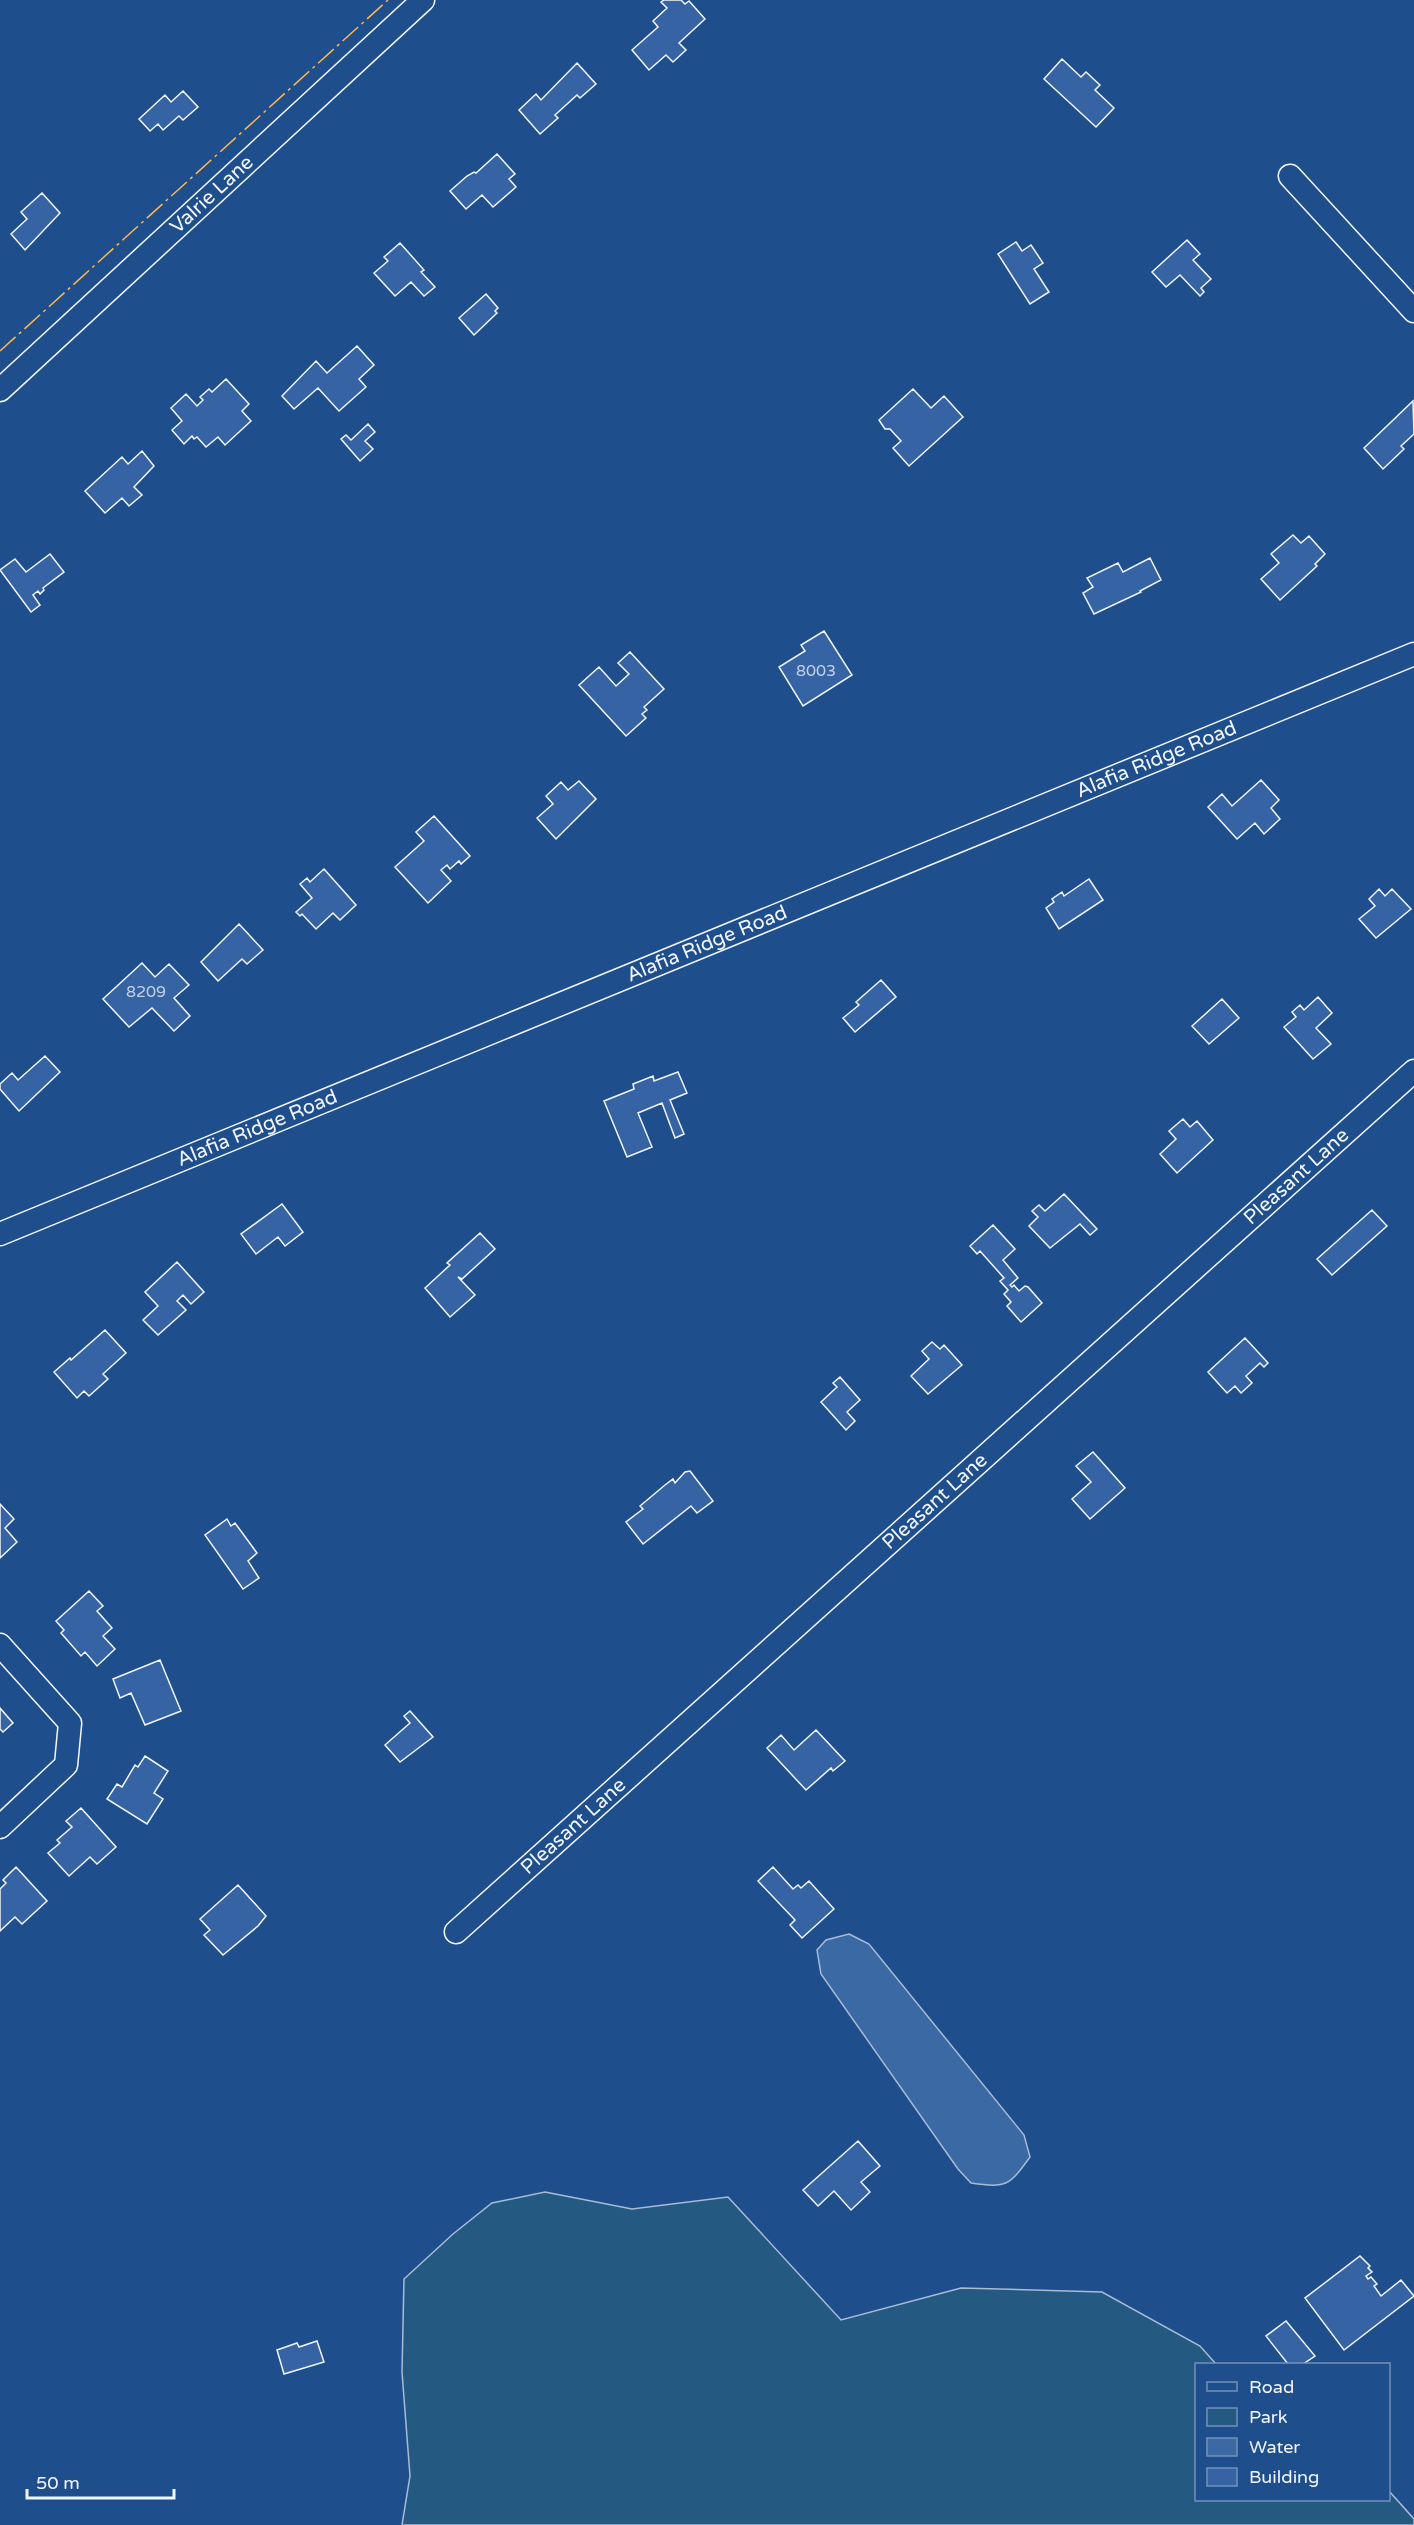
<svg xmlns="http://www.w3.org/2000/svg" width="1414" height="2525" viewBox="0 0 1414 2525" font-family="'Varela Round',sans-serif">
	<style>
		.green { fill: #245a82; stroke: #a8bbd7; stroke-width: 1.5 }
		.water { fill: #3b69a3; stroke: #a8bbd7; stroke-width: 1.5 }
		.building { fill: #3563a3; stroke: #f2f6ff; stroke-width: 1.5 }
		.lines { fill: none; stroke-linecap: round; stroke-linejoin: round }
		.minor-casing { stroke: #f2f6ff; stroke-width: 25 }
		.minor { stroke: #1f4e8c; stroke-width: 22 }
		.power { stroke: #ffb74d; stroke-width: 1.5; stroke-dasharray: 21 4.5 3 4.5; stroke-linecap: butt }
		.labels { text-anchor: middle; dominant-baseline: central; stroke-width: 4.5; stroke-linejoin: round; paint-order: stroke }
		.number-label { font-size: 16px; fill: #c3d1e8 }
		.street-label { font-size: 20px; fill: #f2f6ff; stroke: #1f4e8c }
	</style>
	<rect width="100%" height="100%" fill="#1f4e8c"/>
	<!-- green -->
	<path class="green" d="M545 2192 632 2209 728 2197 841 2320 961 2288 1102 2292 1200 2346 1216 2364H1196V2500H1388L1389 2491 1414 2519V2525H402L410 2476 402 2372 404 2279 453 2234 492 2203Z"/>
	<!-- water -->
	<path class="water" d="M849 1934 869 1944 1024 2135 1030 2157C1009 2186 1007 2188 971 2183L958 2169 821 1974 817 1950 826 1940Z"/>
	<!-- building -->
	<path class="building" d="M664 0H681L685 4 689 1 705 19 679 43 686 50 673 62 666 55 649 70 632 50 658 27 653 21 667 8 661 2Z
		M1062 59 1081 77 1086 72 1100 85 1095 90 1114 108 1096 127 1044 79Z
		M577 63 596 84 580 98 577 95 555 115 558 118 540 134 519 110 536 94 541 100Z
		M183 91 198 107 183 120 179 116 163 130 158 124 150 131 139 119 165 95 171 102Z
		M497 154 515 174 509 179 516 187 493 207 482 195 466 209 450 191 467 176 474 172 476 173Z
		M42 193 60 213 25 250 11 234 27 219 21 212Z
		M1187 240 1200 254 1193 260 1211 279 1201 288 1204 292 1200 296 1180 275 1166 287 1152 272Z
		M1016 242 1022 251 1031 245 1043 263 1034 269 1049 292 1030 304 998 254Z
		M400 243 424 270 421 272 435 287 424 296 411 282 395 296 374 273 388 261 384 257Z
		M486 294 498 308 495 311 497 313 474 335 459 318Z
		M357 346 374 365 359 379 366 387 339 411 318 388 294 409 282 396 316 361 327 373Z
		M226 379 249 404 242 411 251 421 225 445 218 437 206 447 197 437 194 439 192 436 184 444 172 430 182 421 171 408 186 394 197 406 203 400 200 397 209 389 212 392Z
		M913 389 931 408 944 396 963 417 909 466 893 448 901 441 890 429H885L879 420Z
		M1413 401 1414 434 1401 446 1404 449 1383 469 1364 448Z
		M368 424 375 432 365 441 373 449 360 461 341 439 346 435 351 440Z
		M142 451 154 466 134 487 142 495 129 506 122 498 105 513 85 491 122 457 128 464Z
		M1293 535 1301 543 1309 536 1325 554 1315 564 1317 566 1280 600 1261 579 1279 563 1271 554Z
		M50 554 64 572 43 588 44 590 40 594 38 591 33 595 40 605 31 612 0 570 15 559 26 572Z
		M1150 558 1161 580 1140 591 1141 592 1094 614 1083 593 1093 587 1087 578 1118 563 1123 572Z
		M824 631 852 675 803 706 779 667 805 651 801 645Z
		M630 652 664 689 644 707 647 710 642 714 646 718 626 736 579 685 599 667 616 686 629 674 618 663Z
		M1261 780 1279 800 1271 808 1280 819 1264 834 1255 823 1237 839 1208 807 1222 794 1232 806Z
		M579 781 596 799 556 839 537 818 553 804 546 796 561 782 568 790Z
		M434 816 470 856 461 864 459 861 450 869 447 865 441 870 451 881 428 903 395 867 424 841 416 832Z
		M324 869 356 905 340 920 333 913 316 929 302 914 300 916 296 912 312 898 300 884 307 878 310 882Z
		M1089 879 1103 900 1059 929 1046 908 1054 902 1052 899 1062 892 1064 896Z
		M1379 889 1385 896 1392 889 1411 909 1376 938 1359 919 1375 906 1369 899Z
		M239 924 263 950 247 964 242 959 218 981 201 962Z
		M142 963 155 977 169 964 189 985 174 998 190 1016 174 1031 152 1008 129 1027 103 999Z
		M881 980 896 997 855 1032 843 1018 859 1005 856 1002Z
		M1318 997 1332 1013 1316 1028 1331 1044 1313 1059 1284 1027 1296 1017 1292 1012 1300 1005 1304 1010Z
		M1222 999 1239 1018 1209 1044 1192 1026Z
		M45 1056 60 1072 19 1111 0 1089V1084L12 1073 18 1080Z
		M678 1072 687 1093 670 1100 684 1134 675 1138 662 1103 638 1113 652 1147 627 1157 604 1101 634 1089 633 1084 653 1076 654 1081Z
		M1183 1119 1190 1127 1197 1121 1213 1140 1177 1173 1160 1154 1176 1139 1169 1131Z
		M1064 1194 1097 1229 1090 1235 1080 1224 1050 1248 1029 1226 1038 1217 1032 1211 1039 1205 1045 1211Z
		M282 1204 303 1232 285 1246 278 1237 256 1254 241 1234Z
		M1372 1210 1387 1226 1332 1275 1317 1259Z
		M993 1225 1015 1249 1003 1260 1018 1278 1010 1285 1012 1287 1014 1285 1019 1291 1025 1286 1028 1287 1042 1303 1021 1322 1007 1306 1011 1302 1004 1294 1008 1290 1000 1281 1004 1278 980 1251 977 1254 970 1246Z
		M480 1233 495 1249 462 1279 458 1277 475 1295 450 1317 425 1288 450 1265 447 1263Z
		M177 1262 204 1292 191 1304 183 1295 177 1301 186 1310 158 1335 143 1320 158 1306 145 1292Z
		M105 1330 126 1353 103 1374 108 1379 89 1396 84 1391 77 1398 54 1372 70 1358 71 1360Z
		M1245 1338 1268 1363 1264 1367 1260 1363 1246 1376 1252 1383 1241 1393 1235 1386 1227 1393 1208 1372Z
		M932 1342 940 1349 944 1345 962 1365 928 1394 911 1376 929 1359 922 1351Z
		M840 1377 860 1400 847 1412 855 1421 846 1430 821 1402 837 1387 833 1383Z
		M1093 1452 1125 1488 1090 1519 1072 1499 1091 1482 1076 1466Z
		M690 1471 713 1501 697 1513 691 1506 643 1544 626 1522 643 1509 640 1506 665 1485 673 1479 675 1483 685 1472Z
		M0 1504 14 1519 5 1528 17 1542 0 1558Z
		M227 1519 231 1526 235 1523 257 1553 248 1561 259 1578 243 1589 205 1535Z
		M89 1591 103 1606 97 1611 112 1628 103 1636 115 1649 97 1666 85 1652 81 1656 61 1633 64 1630 56 1621Z
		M160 1660 181 1711 145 1725 131 1693 120 1698 113 1679Z
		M0 1708 13 1723 3 1732 0 1729Z
		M410 1711 433 1737 400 1762 385 1745 410 1723 404 1716Z
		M816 1730 845 1761 833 1771 831 1768 806 1790 767 1748 781 1735 794 1750Z
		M145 1756 168 1771 154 1793 163 1799 147 1824 107 1799 117 1784 122 1787 135 1765 138 1767Z
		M81 1808 116 1847 97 1864 90 1857 69 1876 48 1853 60 1843 57 1840 72 1827 66 1821Z
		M16 1867 47 1901 22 1924 15 1917 0 1931V1889L6 1883 3 1880Z
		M773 1867 793 1889 798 1885 801 1888 809 1881 834 1909 802 1938 790 1925 795 1920 758 1881Z
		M238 1885 266 1916 258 1926 223 1955 204 1935 210 1930 200 1919Z
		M858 2141 880 2166 861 2182 870 2192 851 2210 834 2191 818 2206 803 2190Z
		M1360 2256 1370 2266 1368 2268 1372 2272 1366 2276 1368 2279 1371 2277 1377 2284 1374 2286 1381 2296 1401 2280 1414 2296 1344 2350 1305 2298Z
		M1286 2321 1315 2356 1303 2364H1288L1266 2336Z
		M317 2341 324 2362 284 2374 277 2350 297 2343 299 2347Z"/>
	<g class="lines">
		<!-- minor casing -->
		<g class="minor-casing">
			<g id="minor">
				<path d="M1290 176 1414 311"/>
				<path id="s1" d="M0 390 423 0"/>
				<path id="s2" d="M0 1234 1414 654"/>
				<path d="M0 1645 70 1723 66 1765 0 1827"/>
				<path id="s3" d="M456 1932 1414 1071"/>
			</g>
		</g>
		<!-- minor -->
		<use href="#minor" class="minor"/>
		<!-- power -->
		<path class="power" d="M0 351 388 0"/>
	</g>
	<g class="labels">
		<!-- number labels -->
		<g class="number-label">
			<text x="816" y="671">8003</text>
			<text x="146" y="992">8209</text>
		</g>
		<!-- street labels -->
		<g class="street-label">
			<text stroke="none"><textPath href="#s1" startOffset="288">Valrie Lane</textPath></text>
			<text stroke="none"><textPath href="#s2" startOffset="1250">Alafia Ridge Road</textPath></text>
			<text stroke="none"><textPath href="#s2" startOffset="764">Alafia Ridge Road</textPath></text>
			<text stroke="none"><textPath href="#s2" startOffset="278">Alafia Ridge Road</textPath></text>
			<text stroke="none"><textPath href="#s3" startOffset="1130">Pleasant Lane</textPath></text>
			<text stroke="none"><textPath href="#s3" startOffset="644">Pleasant Lane</textPath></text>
			<text stroke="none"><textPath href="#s3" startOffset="158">Pleasant Lane</textPath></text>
		</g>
	</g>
	<!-- legend -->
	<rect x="1195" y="2363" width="195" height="138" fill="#1f4e8c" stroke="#7391ba" stroke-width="1.5"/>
	<rect x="1207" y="2382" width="30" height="9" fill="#1f4e8c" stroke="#7391ba" stroke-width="1.5"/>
	<text x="1249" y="2393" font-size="18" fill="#f2f6ff">Road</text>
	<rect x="1207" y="2408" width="30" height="18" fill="#245a82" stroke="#7391ba" stroke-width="1.5"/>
	<text x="1249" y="2423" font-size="18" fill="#f2f6ff">Park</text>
	<rect x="1207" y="2438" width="30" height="18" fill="#3b69a3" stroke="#7391ba" stroke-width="1.5"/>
	<text x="1249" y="2453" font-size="18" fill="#f2f6ff">Water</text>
	<rect x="1207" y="2468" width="30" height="18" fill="#3563a3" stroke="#7391ba" stroke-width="1.5"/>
	<text x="1249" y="2483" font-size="18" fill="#f2f6ff">Building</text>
	<!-- scale -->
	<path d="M27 2489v9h147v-9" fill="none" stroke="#f2f6ff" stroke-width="3"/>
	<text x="36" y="2489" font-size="18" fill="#f2f6ff" stroke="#1f4e8c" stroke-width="4.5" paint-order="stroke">50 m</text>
</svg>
